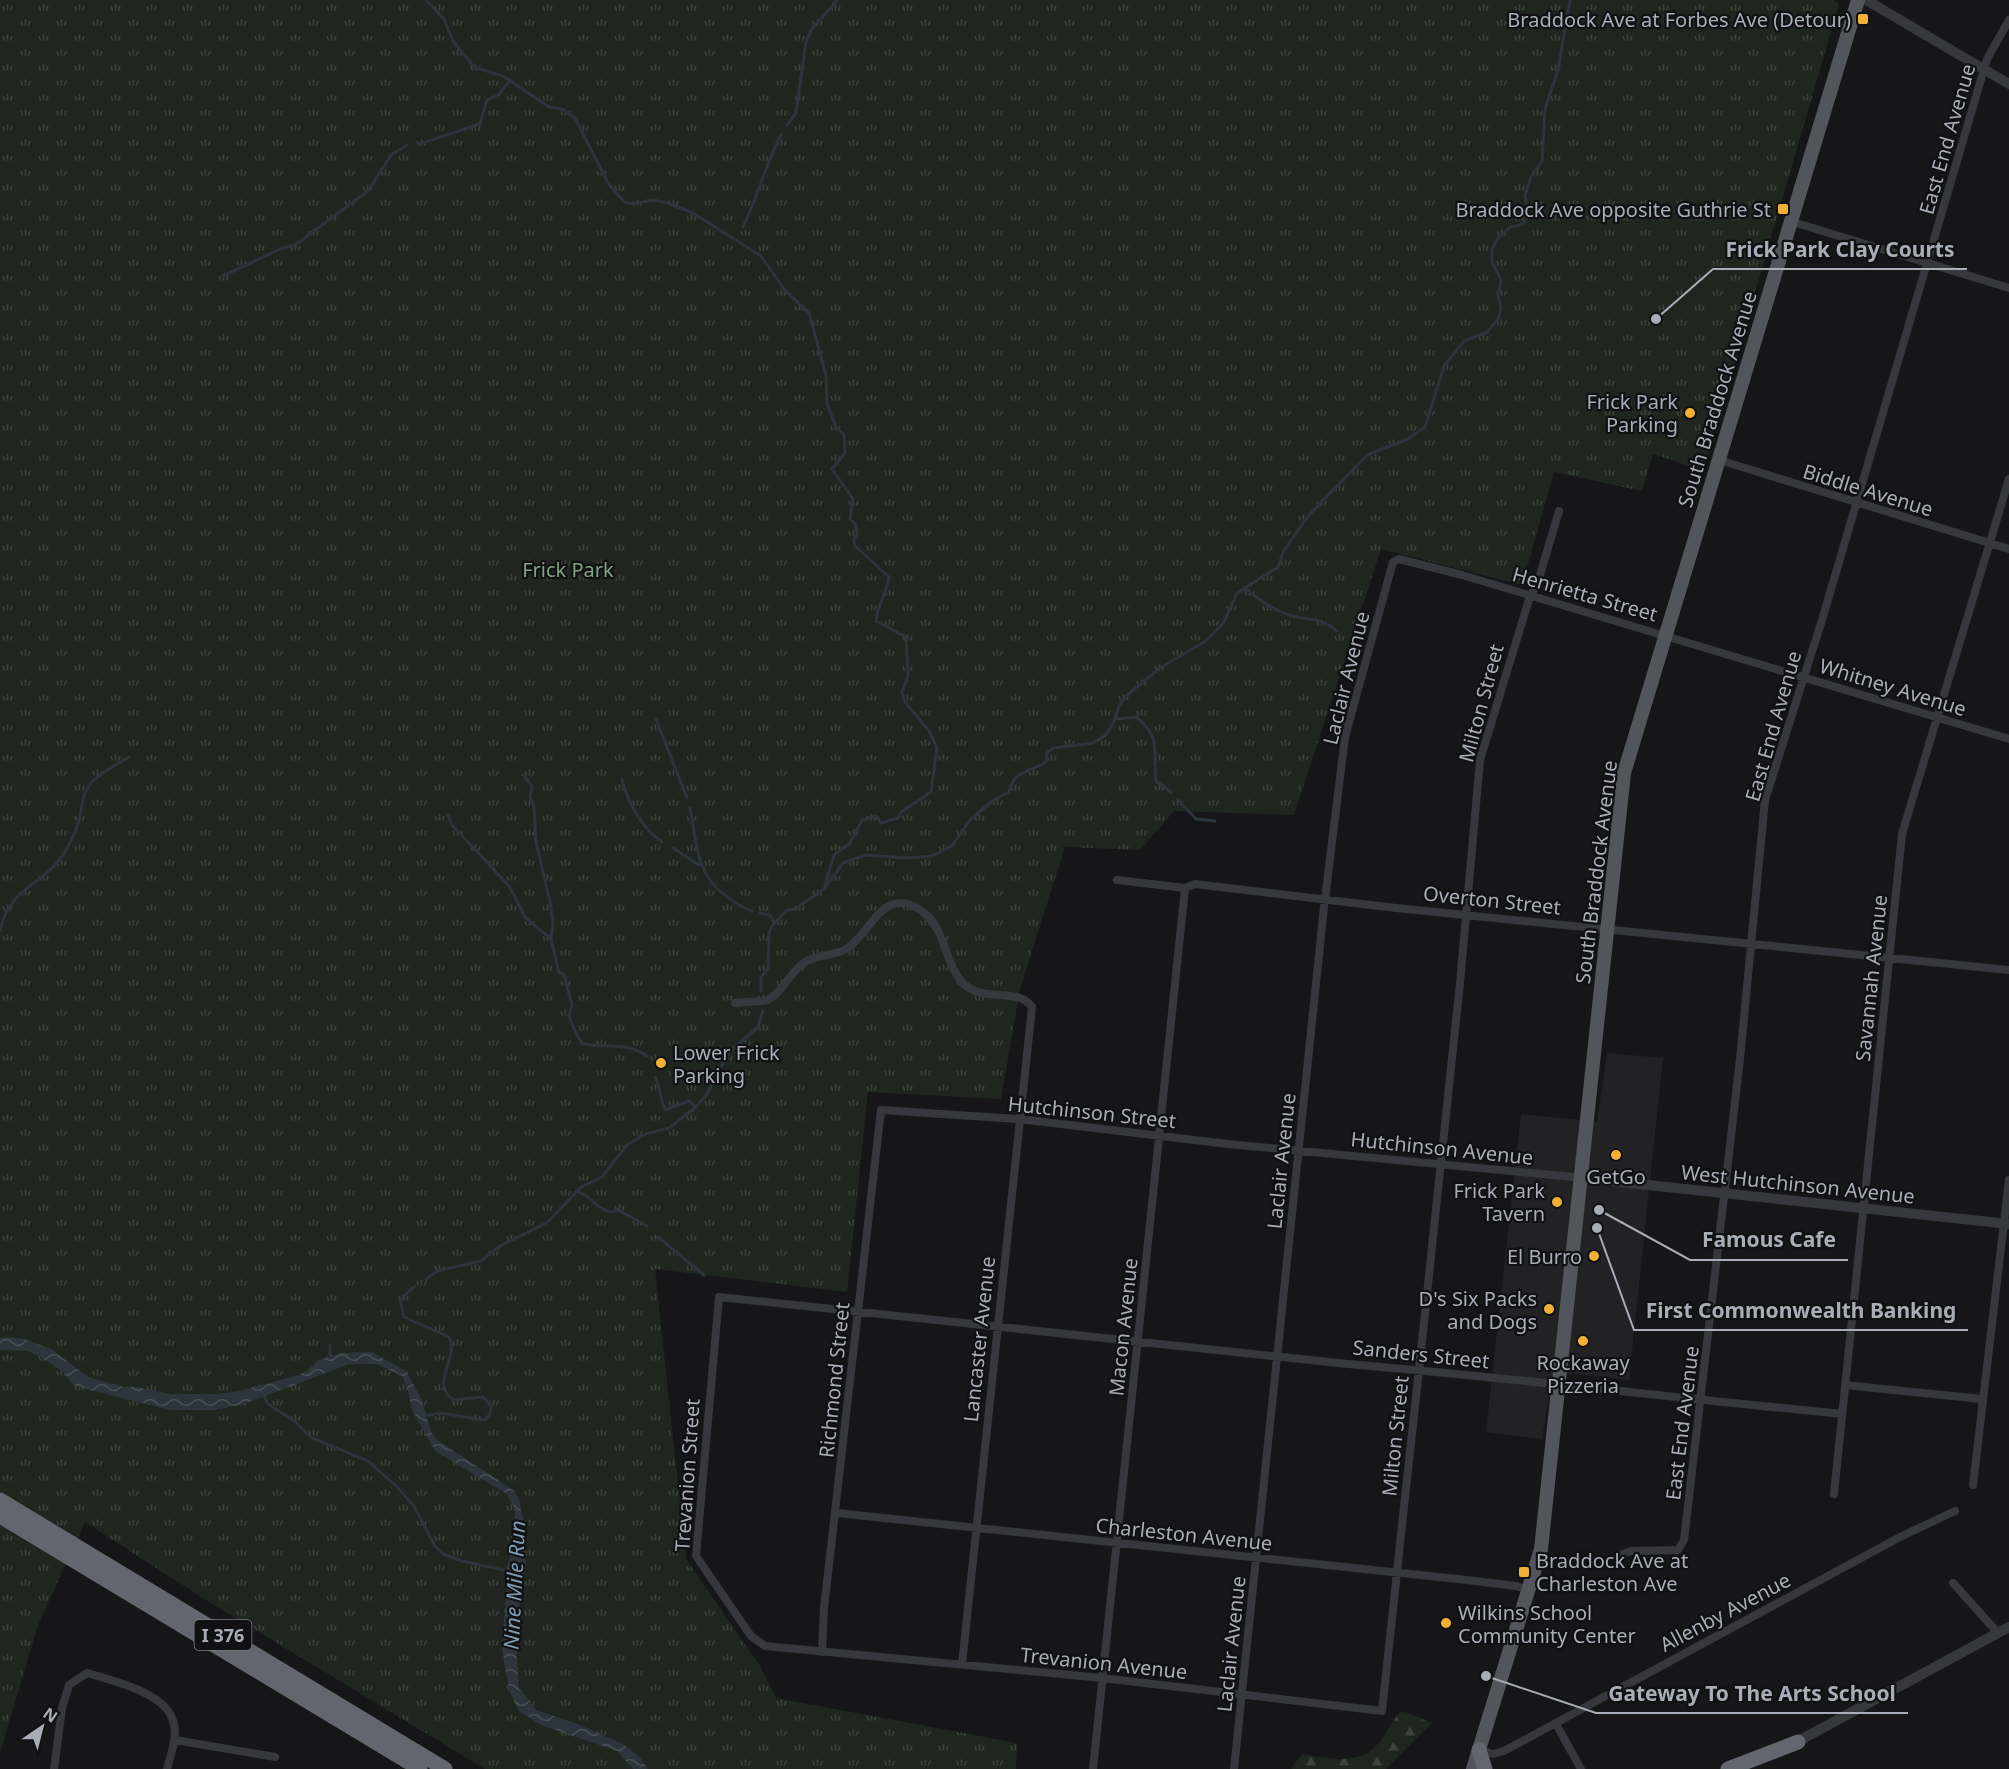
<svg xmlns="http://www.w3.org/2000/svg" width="2009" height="1769" viewBox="0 0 2009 1769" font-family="'Noto Sans',sans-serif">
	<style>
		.built { fill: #222225 }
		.forest { fill: url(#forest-firs) }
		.park { fill: url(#park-tufts) }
		.water { fill: url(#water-waves) }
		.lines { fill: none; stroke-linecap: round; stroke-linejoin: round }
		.stream { stroke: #2c353c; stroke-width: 3 }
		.minor { stroke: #37383d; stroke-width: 8 }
		.tertiary { stroke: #37383d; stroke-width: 10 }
		.primary { stroke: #53555c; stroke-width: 14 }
		.motorway { stroke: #63666e; stroke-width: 15 }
		.poi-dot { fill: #f2b134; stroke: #111113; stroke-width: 2 }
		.labels { text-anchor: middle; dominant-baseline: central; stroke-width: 4.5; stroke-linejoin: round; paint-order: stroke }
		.shield { fill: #111113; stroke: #7b7e86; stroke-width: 1.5 }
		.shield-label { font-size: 18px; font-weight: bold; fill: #a8adb8 }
		.poi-label { font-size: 20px; fill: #a8adb8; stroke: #111113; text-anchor: end }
		.street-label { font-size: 20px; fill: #a8adb8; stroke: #111113 }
		.park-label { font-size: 20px; fill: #7fa381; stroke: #111113 }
		.water-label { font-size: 21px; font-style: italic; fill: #7f9bb3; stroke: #111113 }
		.leader { fill: none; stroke: #a8adb8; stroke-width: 2 }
		.callout-dot { fill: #a8adb8; stroke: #111113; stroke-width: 2 }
		.callout-label { font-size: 21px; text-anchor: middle; font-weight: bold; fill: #a8adb8; stroke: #111113; stroke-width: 4.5; stroke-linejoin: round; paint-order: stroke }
	</style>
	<defs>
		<pattern id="forest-firs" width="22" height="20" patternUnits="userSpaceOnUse" patternTransform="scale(1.5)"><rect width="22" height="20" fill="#1e261f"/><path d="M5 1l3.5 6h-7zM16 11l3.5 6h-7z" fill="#3c433d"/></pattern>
		<pattern id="park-tufts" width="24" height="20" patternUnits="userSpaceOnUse" patternTransform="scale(1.5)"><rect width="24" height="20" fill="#1e261f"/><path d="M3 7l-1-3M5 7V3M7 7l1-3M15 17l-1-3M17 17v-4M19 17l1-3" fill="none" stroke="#3c433d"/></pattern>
		<pattern id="water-waves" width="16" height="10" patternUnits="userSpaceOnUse" patternTransform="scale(1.5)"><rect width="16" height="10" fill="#2c353c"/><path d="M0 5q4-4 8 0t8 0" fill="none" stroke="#485056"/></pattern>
	</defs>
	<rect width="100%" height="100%" fill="#161618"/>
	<!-- built -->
	<path class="built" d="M1607 1053 1663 1058 1629 1380 1553 1372 1542 1439 1486 1432 1521 1114 1597 1122Z"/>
	<!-- forest -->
	<path class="forest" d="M1402 1711 1432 1723 1386 1769H1291L1302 1754C1324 1758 1357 1765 1374 1748 1386 1737 1390 1721 1402 1711Z"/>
	<!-- park -->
	<path class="park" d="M0 0H1833L1839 4 1703 471 1653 454 1642 491 1554 472 1522 585 1381 549 1294 815 1174 811 1140 850 1065 847 1020 989 1001 1099 868 1092 847 1292 655 1269 686 1559 760 1666 776 1698 1017 1743 1016 1769H485L206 1600 85 1522 38 1625 0 1753Z"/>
	<!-- water -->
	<path class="water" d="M7 1337 24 1339 51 1349 88 1377 124 1387H136L171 1394H217L239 1391 298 1375 307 1371 318 1360 341 1353 372 1352 407 1372 421 1398 431 1432 436 1439 513 1490 519 1500 523 1519 526 1565 515 1631 519 1688 536 1710 575 1723 621 1743 638 1755 648 1769H633L617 1751 541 1725 519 1711 509 1691 502 1648 508 1566 515 1533V1509L507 1494 435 1451 412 1410 407 1387 402 1376 377 1364H349L244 1404 215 1410H170L75 1386 63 1372 41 1357 28 1351 0 1350V1338Z"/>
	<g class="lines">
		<!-- stream -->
		<path class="stream" d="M426 0 444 19 453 41 474 67 503 76 549 107 562 109 575 118 608 183 624 202 634 204 651 200 665 202 693 213 761 256 784 289 809 313 826 375 827 404 836 427 844 435 845 453 832 469 853 499 850 519 856 525 857 534 854 540 855 546 889 577C887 593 877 605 876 621L906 637 908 676 902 692 905 702 929 731 937 748 931 792 901 812 898 818 881 823 876 816 862 820 850 843 834 855 825 885
			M787 125 796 113 806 41 812 29 837 0
			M419 144 480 124 487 100 498 95 510 81
			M743 227C757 197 766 165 781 134
			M223 276 280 249 295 245 368 191 391 155 407 145
			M1244 588C1259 599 1271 609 1289 615 1309 621 1319 616 1337 631
			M656 719 687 798
			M1115 719 1136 717C1163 739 1152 752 1156 781L1171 792
			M523 775 532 786 530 796 534 807 536 842 550 902 553 923 551 939 559 972 564 975 572 1005 569 1016C573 1026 576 1036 583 1044 605 1048 627 1042 647 1056
			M622 780C629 805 641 827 662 842
			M1178 800 1196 819 1215 821
			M690 808C697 843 695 874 727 897 735 902 742 908 752 911
			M448 815 452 825 509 886 525 917 551 939
			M673 848 699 865
			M760 913 771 916 774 923
			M0 931C9 887 41 887 63 855 68 847 74 836 77 826 83 811 80 796 91 783 101 772 116 765 129 757
			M761 991V978L768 968 769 933 772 926 787 910 795 909 824 889 843 863 865 855 907 858 932 856 952 846 970 820 992 801 1009 792C1013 771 1030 772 1046 762L1047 753 1053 748 1093 743 1106 735 1114 722 1119 706 1127 695 1160 668 1204 642 1223 624 1237 593 1278 567 1284 550 1309 515 1367 455 1408 439 1425 427 1444 366 1464 341 1487 332 1498 319 1501 309 1498 295 1501 280 1492 262V249L1498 238 1509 228 1523 224 1528 217 1525 195 1531 177 1542 161 1545 109 1558 70 1570 0
			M655 1077C661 1089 660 1098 665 1110L689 1101 695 1107
			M577 1191 588 1197 599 1207 609 1212 618 1210 647 1226
			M658 1237 704 1275
			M426 1279 437 1271 481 1261 500 1246 548 1222 581 1187 602 1177 627 1145 646 1134 669 1128 695 1108 707 1094 728 1053 758 1027 763 1010
			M415 1286 400 1300 404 1317 449 1337C460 1358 428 1384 454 1400L483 1397 491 1406 490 1414 485 1420 440 1413 424 1416
			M330 1358V1345
			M263 1394 268 1404 294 1421 312 1438 368 1461 396 1486 414 1506 435 1546 443 1554 462 1561 512 1572"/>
		<!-- minor -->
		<path class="minor" d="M1790 221 2009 288
			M1719 460 2009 549
			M1559 511 1537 585 1530 596 1480 760 1460 983 1420 1360 1418 1379 1398 1562 1397 1572 1382 1711 1102 1678 765 1646 751 1636 696 1556 719 1297 1348 1364C1513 1378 1677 1398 1842 1414
			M1117 880 1185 888 1195 884 1396 908 2009 970
			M735 1003C745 1001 757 1003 767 1000 782 994 790 971 805 962 818 954 836 956 848 948 872 931 884 883 923 912 946 929 944 963 963 983 983 1004 1018 986 1032 1007L962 1664
			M1845 1385 1982 1399
			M1973 1485 2009 1180
			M1834 1494 1902 834 2009 479
			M837 1513 1467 1580 1516 1586 1528 1590
			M1620 1555 1631 1551 1678 1550 1684 1540 1740 1059 1765 800 1822 620 1987 59 2009 20
			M1953 1583 1998 1633
			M822 1652 824 1608 881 1110 1019 1119 1228 1144 1583 1178
			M1556 1724 1581 1769
			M175 1740 275 1757
			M1479 1750 1493 1754 1504 1751 1900 1537 1955 1511
			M54 1769 62 1708 69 1685 87 1673C111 1680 162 1692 172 1718 179 1735 171 1753 167 1769
			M1093 1769 1185 888
			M1234 1769 1324 907 1345 737 1393 562 1399 559 1462 575 2009 739"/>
		<!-- tertiary -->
		<path class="tertiary" d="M1866 0 2009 84
			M1583 1178 2009 1224
			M1793 1744 2009 1627"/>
		<!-- primary -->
		<path class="primary" d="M1473 1769 1541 1549 1624 773 1858 0"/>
		<!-- motorway -->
		<path class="motorway" d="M0 1500 445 1769
			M0 1516 420 1769
			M1479 1750 1485 1769
			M1728 1769 1798 1742"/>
	</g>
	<!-- markers -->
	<g class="poi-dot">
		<rect x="1857" y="13" width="12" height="12" rx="3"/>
		<rect x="1777" y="203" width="12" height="12" rx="3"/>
		<circle cx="1690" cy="413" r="6"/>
		<circle cx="661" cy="1063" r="6"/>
		<circle cx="1616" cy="1155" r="6"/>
		<circle cx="1557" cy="1202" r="6"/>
		<circle cx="1594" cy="1256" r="6"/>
		<circle cx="1549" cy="1309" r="6"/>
		<circle cx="1583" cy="1341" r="6"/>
		<rect x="1518" y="1566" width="12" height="12" rx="3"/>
		<circle cx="1446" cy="1623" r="6"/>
	</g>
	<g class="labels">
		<!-- shield labels -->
		<rect class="shield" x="194.5" y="1620" width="57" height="30" rx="4.5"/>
		<g class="shield-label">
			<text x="223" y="1635">I 376</text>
		</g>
		<!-- poi labels -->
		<g class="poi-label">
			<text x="1851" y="19">Braddock Ave at Forbes Ave (Detour)</text>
			<text x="1771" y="209">Braddock Ave opposite Guthrie St</text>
			<text x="1678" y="401">Frick Park<tspan x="1678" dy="23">Parking</tspan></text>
			<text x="673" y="1052" text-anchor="start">Lower Frick<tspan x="673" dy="23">Parking</tspan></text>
			<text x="1616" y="1176" text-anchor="middle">GetGo</text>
			<text x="1545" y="1190">Frick Park<tspan x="1545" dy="23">Tavern</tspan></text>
			<text x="1582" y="1256">El Burro</text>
			<text x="1537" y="1298">D's Six Packs<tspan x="1537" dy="23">and Dogs</tspan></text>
			<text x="1583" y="1362" text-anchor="middle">Rockaway<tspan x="1583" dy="23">Pizzeria</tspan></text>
			<text x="1536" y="1560" text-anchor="start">Braddock Ave at<tspan x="1536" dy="23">Charleston Ave</tspan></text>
			<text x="1458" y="1612" text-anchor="start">Wilkins School<tspan x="1458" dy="23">Community Center</tspan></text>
		</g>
		<!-- street labels -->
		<g class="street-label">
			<text transform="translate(1947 139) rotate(-74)">East End Avenue</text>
			<text transform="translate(1717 399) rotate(-73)">South Braddock Avenue</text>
			<text transform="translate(1868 490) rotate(17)">Biddle Avenue</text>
			<text transform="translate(1585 594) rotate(16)">Henrietta Street</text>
			<text transform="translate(1346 678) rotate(-76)">Laclair Avenue</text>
			<text transform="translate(1893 687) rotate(17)">Whitney Avenue</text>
			<text transform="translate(1481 703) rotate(-75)">Milton Street</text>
			<text transform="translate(1773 726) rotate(-74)">East End Avenue</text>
			<text transform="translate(1596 872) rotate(-83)">South Braddock Avenue</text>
			<text transform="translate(1492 900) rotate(6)">Overton Street</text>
			<text transform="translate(1871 978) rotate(-84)">Savannah Avenue</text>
			<text transform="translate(1092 1112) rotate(6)">Hutchinson Street</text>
			<text transform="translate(1442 1148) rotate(6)">Hutchinson Avenue</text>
			<text transform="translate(1281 1161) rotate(-84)">Laclair Avenue</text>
			<text transform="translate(1798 1184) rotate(6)">West Hutchinson Avenue</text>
			<text transform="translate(1123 1327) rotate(-84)">Macon Avenue</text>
			<text transform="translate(979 1339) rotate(-84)">Lancaster Avenue</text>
			<text transform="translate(1421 1354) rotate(6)">Sanders Street</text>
			<text transform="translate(834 1380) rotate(-84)">Richmond Street</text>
			<text transform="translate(1682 1423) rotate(-83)">East End Avenue</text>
			<text transform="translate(1395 1436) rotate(-84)">Milton Street</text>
			<text transform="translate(687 1475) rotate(-86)">Trevanion Street</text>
			<text transform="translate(1184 1534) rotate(6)">Charleston Avenue</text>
			<text transform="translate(1725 1612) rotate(-28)">Allenby Avenue</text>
			<text transform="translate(1231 1644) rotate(-84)">Laclair Avenue</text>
			<text transform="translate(1104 1663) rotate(6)">Trevanion Avenue</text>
		</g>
		<!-- park labels -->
		<g class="park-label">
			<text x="568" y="569">Frick Park</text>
		</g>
		<!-- water labels -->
		<g class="water-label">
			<text transform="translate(514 1585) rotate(-87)">Nine Mile Run</text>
		</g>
	</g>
	<!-- callouts -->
	<path class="leader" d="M1656 319L1713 269H1967M1599 1210L1690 1260H1848M1597 1228L1634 1330H1968M1486 1676L1596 1713H1908"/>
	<g class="callout-dot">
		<circle cx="1656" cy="319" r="6"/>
		<circle cx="1599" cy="1210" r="6"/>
		<circle cx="1597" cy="1228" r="6"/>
		<circle cx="1486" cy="1676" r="6"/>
	</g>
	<g class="callout-label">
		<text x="1840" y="257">Frick Park Clay Courts</text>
		<text x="1769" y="1247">Famous Cafe</text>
		<text x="1801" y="1318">First Commonwealth Banking</text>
		<text x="1752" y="1701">Gateway To The Arts School</text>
	</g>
	<!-- north arrow -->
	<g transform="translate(42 1727) rotate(35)" stroke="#111113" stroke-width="4.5" paint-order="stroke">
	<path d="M0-4.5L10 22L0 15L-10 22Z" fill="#a8adb8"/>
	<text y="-9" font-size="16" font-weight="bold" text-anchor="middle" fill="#a8adb8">N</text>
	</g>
</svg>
